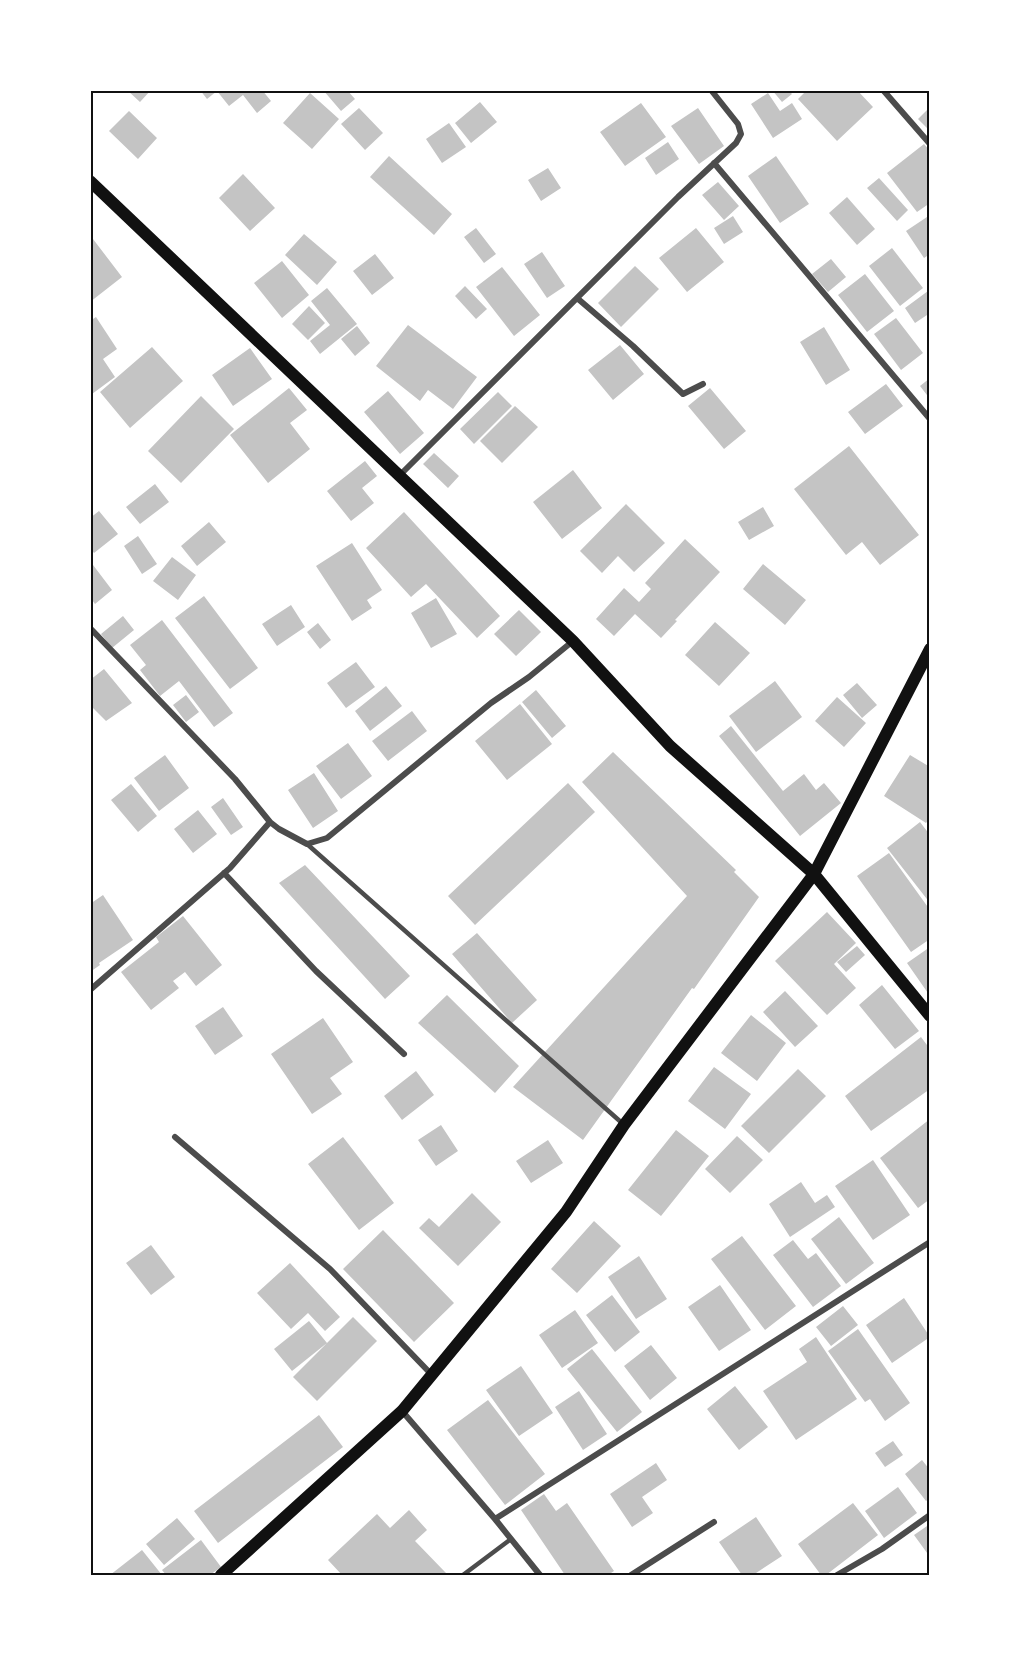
<svg xmlns="http://www.w3.org/2000/svg" width="1020" height="1665" viewBox="0 0 1020 1665" font-family="'Work Sans',sans-serif">
	<style>
		.building { fill: #c4c4c4 }
		.lines { fill: none; stroke-linecap: round; stroke-linejoin: round }
		.service { stroke: #4c4c4c; stroke-width: 4.5 }
		.minor { stroke: #4c4c4c; stroke-width: 6 }
		.secondary { stroke: #111; stroke-width: 12 }
		.neatline { fill: none; stroke: #111; stroke-width: 2 }
	</style>
	<rect width="100%" height="100%" fill="#fff"/>
	<!-- building -->
	<path class="building" d="M127 90H151L140 102Z
		M200 90H262L271 101 257 113 243 95 229 106 217 91 207 99Z
		M323 90H347L355 99 341 111Z
		M772 90H788L792 94 782 102Z
		M807 90H857L873 107 837 141 798 99Z
		M310 93 339 119 312 149 283 123Z
		M768 93 780 111 792 103 802 119 773 138 751 104Z
		M480 102 497 122 471 143 455 123Z
		M641 103 666 137 625 166 600 132Z
		M930 107V131L918 119Z
		M359 108 383 133 365 150 341 124Z
		M698 108 724 146 699 164 671 126Z
		M129 111 157 138 138 159 109 131Z
		M449 123 466 147 442 163 426 139Z
		M668 142 679 159 656 175 645 158Z
		M924 144 930 151V203L917 212 887 173Z
		M389 156 452 214 434 235 370 177Z
		M776 156 809 204 780 223 748 176Z
		M548 168 561 188 541 201 528 180Z
		M243 174 275 208 250 231 219 198Z
		M879 178 908 210 897 221 867 188Z
		M718 182 739 206 724 220 702 195Z
		M847 197 875 229 857 245 829 213Z
		M930 215V254L924 258 906 231Z
		M733 216 743 232 724 244 714 228Z
		M476 228 496 254 484 263 464 237Z
		M696 228 724 262 687 292 659 258Z
		M304 234 337 262 317 285 285 255Z
		M93 239 122 277 90 302V241Z
		M892 248 923 288 900 306 869 266Z
		M542 252 565 286 547 298 524 264Z
		M375 254 394 278 372 295 353 271Z
		M831 259 846 277 828 292 812 274Z
		M282 261 309 295 282 318 254 283Z
		M635 266 659 289 621 327 598 303Z
		M502 267 540 315 514 336 476 287Z
		M865 274 894 311 867 332 838 295Z
		M465 286 487 309 476 319 455 296Z
		M327 288 357 324 320 354 310 341 330 325 311 301Z
		M928 291 930 294V313L915 323 905 308Z
		M309 306 325 323 308 340 292 324Z
		M96 317 117 349 103 359 115 377 92 394 90 391V321Z
		M896 318 923 353 901 370 874 334Z
		M408 325 477 377 453 409 428 390 420 401 376 366Z
		M357 326 370 343 355 356 341 339Z
		M824 327 850 370 826 385 800 342Z
		M620 345 644 374 613 400 588 370Z
		M152 347 183 381 130 428 100 392Z
		M250 348 272 379 233 406 212 375Z
		M930 378V399L920 386Z
		M886 384 903 406 865 434 848 412Z
		M289 388 307 410 290 423 310 449 268 483 230 435Z
		M710 388 746 431 724 449 688 406Z
		M388 391 424 433 400 454 364 412Z
		M498 392 512 406 474 444 460 429Z
		M201 396 234 429 181 483 148 451Z
		M515 406 538 427 502 463 480 441Z
		M849 446 919 535 880 565 862 542 846 555 794 489Z
		M434 453 459 476 448 488 423 464Z
		M365 461 377 476 362 488 374 503 351 521 327 491Z
		M573 470 602 508 562 539 533 502Z
		M155 484 169 502 140 524 126 507Z
		M626 504 665 543 634 572 618 556 602 573 580 551Z
		M763 507 774 526 749 540 738 522Z
		M99 511 118 534 94 553 90 548V518Z
		M404 512 500 616 477 638 426 584 411 597 366 548Z
		M209 522 226 542 197 566 181 546Z
		M138 536 157 564 142 574 124 546Z
		M685 539 720 572 675 620 677 621 661 638 635 614 614 636 596 619 624 588 639 602 651 589 645 583Z
		M352 543 382 590 367 600 372 608 352 621 316 566Z
		M172 557 196 575 178 600 153 581Z
		M90 561 112 590 95 604 90 597Z
		M763 564 806 600 785 625 743 589Z
		M204 596 258 668 230 689 175 618Z
		M436 598 457 634 431 648 411 613Z
		M291 605 305 627 277 646 262 624Z
		M519 610 541 632 516 656 494 634Z
		M123 616 134 630 112 648 101 634Z
		M162 620 233 713 214 727 179 681 160 696 140 670 146 665 130 645Z
		M715 622 750 653 719 686 685 655Z
		M318 623 331 640 320 649 307 632Z
		M356 662 375 687 346 708 327 683Z
		M104 669 132 703 106 721 90 705V680Z
		M775 681 802 717 756 752 729 716Z
		M857 683 877 705 862 718 843 695Z
		M386 686 402 706 370 731 355 711Z
		M536 690 566 726 552 738 522 702Z
		M186 695 199 712 186 722 173 705Z
		M837 697 866 723 844 747 815 721Z
		M520 704 552 744 507 780 475 741Z
		M412 711 427 731 388 761 372 741Z
		M731 726 783 791 804 774 816 790 824 783 841 803 800 836 719 736Z
		M348 743 372 776 341 799 316 766Z
		M613 752 736 870 734 872 759 897 694 989 692 988 583 1140 513 1087 687 896 582 782Z
		M165 755 189 788 159 811 134 778Z
		M910 755 930 767V818L926 823 884 796Z
		M314 773 338 811 313 828 288 790Z
		M568 783 595 812 475 925 448 896Z
		M131 784 157 816 138 832 111 800Z
		M223 798 243 827 231 835 211 807Z
		M198 810 217 834 193 853 174 829Z
		M920 822 930 835V903L887 848Z
		M889 853 930 910V939L911 952 857 876Z
		M305 865 410 976 385 999 279 883Z
		M103 895 133 940 99 963 100 965 90 972V904Z
		M827 912 856 943 834 964 856 988 827 1015 775 961Z
		M183 916 222 965 196 986 185 972 173 981 179 988 151 1010 121 972 159 942 156 937Z
		M477 933 537 1000 512 1023 452 954Z
		M857 946 865 955 846 972 837 962Z
		M930 947V996L907 963Z
		M882 985 919 1031 895 1049 859 1005Z
		M785 991 818 1026 795 1047 763 1012Z
		M447 995 519 1066 495 1093 418 1023Z
		M223 1007 243 1036 215 1055 195 1026Z
		M751 1015 786 1043 757 1081 721 1053Z
		M323 1018 353 1062 330 1078 342 1094 312 1114 271 1054Z
		M921 1037 930 1049V1089L871 1131 845 1096Z
		M714 1067 751 1094 725 1129 688 1101Z
		M798 1069 826 1096 769 1153 741 1126Z
		M416 1071 434 1095 402 1120 384 1096Z
		M930 1119V1199L918 1208 880 1158Z
		M441 1125 458 1151 436 1166 418 1140Z
		M676 1130 709 1156 661 1216 628 1190Z
		M737 1136 763 1160 730 1193 705 1169Z
		M343 1137 394 1203 359 1230 308 1164Z
		M548 1140 563 1163 531 1183 516 1161Z
		M873 1160 910 1215 873 1240 835 1186Z
		M801 1182 815 1203 827 1195 835 1207 790 1237 769 1204Z
		M472 1193 501 1222 458 1266 419 1228 429 1218 439 1227Z
		M839 1217 874 1263 846 1284 811 1239Z
		M594 1221 621 1246 577 1293 551 1269Z
		M383 1230 454 1303 414 1342 343 1269Z
		M742 1236 796 1306 765 1330 711 1259Z
		M793 1240 808 1259 816 1253 841 1286 813 1307 773 1255Z
		M151 1245 175 1277 151 1295 126 1263Z
		M639 1256 667 1299 636 1319 608 1277Z
		M290 1263 340 1317 325 1331 308 1313 291 1329 257 1293Z
		M720 1285 751 1330 719 1351 688 1307Z
		M612 1295 640 1332 615 1352 586 1315Z
		M904 1298 930 1337 892 1363 866 1325Z
		M843 1306 858 1325 831 1346 816 1327Z
		M575 1310 598 1343 562 1368 539 1335Z
		M353 1317 377 1341 317 1401 293 1377Z
		M309 1321 327 1343 292 1371 274 1349Z
		M858 1329 910 1403 885 1421 870 1399 865 1402 828 1351Z
		M816 1337 857 1399 796 1440 763 1391 807 1362 799 1349Z
		M651 1345 677 1378 650 1400 624 1366Z
		M592 1349 642 1412 617 1432 567 1369Z
		M521 1366 553 1413 519 1436 486 1390Z
		M735 1386 768 1427 739 1450 707 1409Z
		M579 1391 607 1434 583 1450 555 1407Z
		M488 1400 545 1474 505 1505 447 1430Z
		M319 1415 343 1447 218 1543 194 1511Z
		M893 1441 903 1455 885 1467 875 1453Z
		M922 1460 930 1470V1498L926 1501 905 1474Z
		M656 1463 667 1480 642 1497 653 1513 632 1527 610 1494Z
		M898 1487 917 1513 884 1538 865 1511Z
		M544 1494 556 1511 567 1503 614 1571 608 1575H565L521 1510Z
		M853 1503 878 1535 826 1575H821L798 1544Z
		M409 1510 427 1530 415 1541 446 1573 444 1575H342L328 1560 377 1514 390 1528Z
		M756 1517 782 1556 753 1575H742L719 1542Z
		M177 1518 195 1539 164 1565 146 1544Z
		M930 1524V1557L914 1535Z
		M201 1540 221 1567 210 1575H166L162 1570Z
		M142 1550 162 1575H110Z"/>
	<g class="lines">
		<!-- service -->
		<path class="service" d="M307 844 622 1123
			M463 1575 511 1539"/>
		<!-- minor -->
		<path class="minor" d="M883 90 930 144
			M714 163 930 419
			M577 298 633 346 683 394 703 384
			M400 475 678 197 736 143 741 134 738 124 711 90
			M90 628 235 779 270 822
			M224 873 316 971 404 1054
			M90 990 230 868 270 822 279 829 307 844 327 838 491 703 529 677 573 641
			M175 1137 330 1269 432 1375
			M402 1411 495 1519 540 1575
			M495 1519 930 1242
			M631 1575 714 1522
			M837 1575 882 1549 930 1515"/>
		<!-- secondary -->
		<path class="secondary" d="M90 181 573 641 670 746 814 874 930 1016
			M221 1575 402 1411 566 1212 624 1125 814 874 930 649"/>
	</g>
	<!-- border -->
	<rect width="1020" height="1665" fill="none" stroke="#ffffff" stroke-width="183"/>
	<rect x="92" y="92" width="836" height="1482" class="neatline"/>
</svg>
